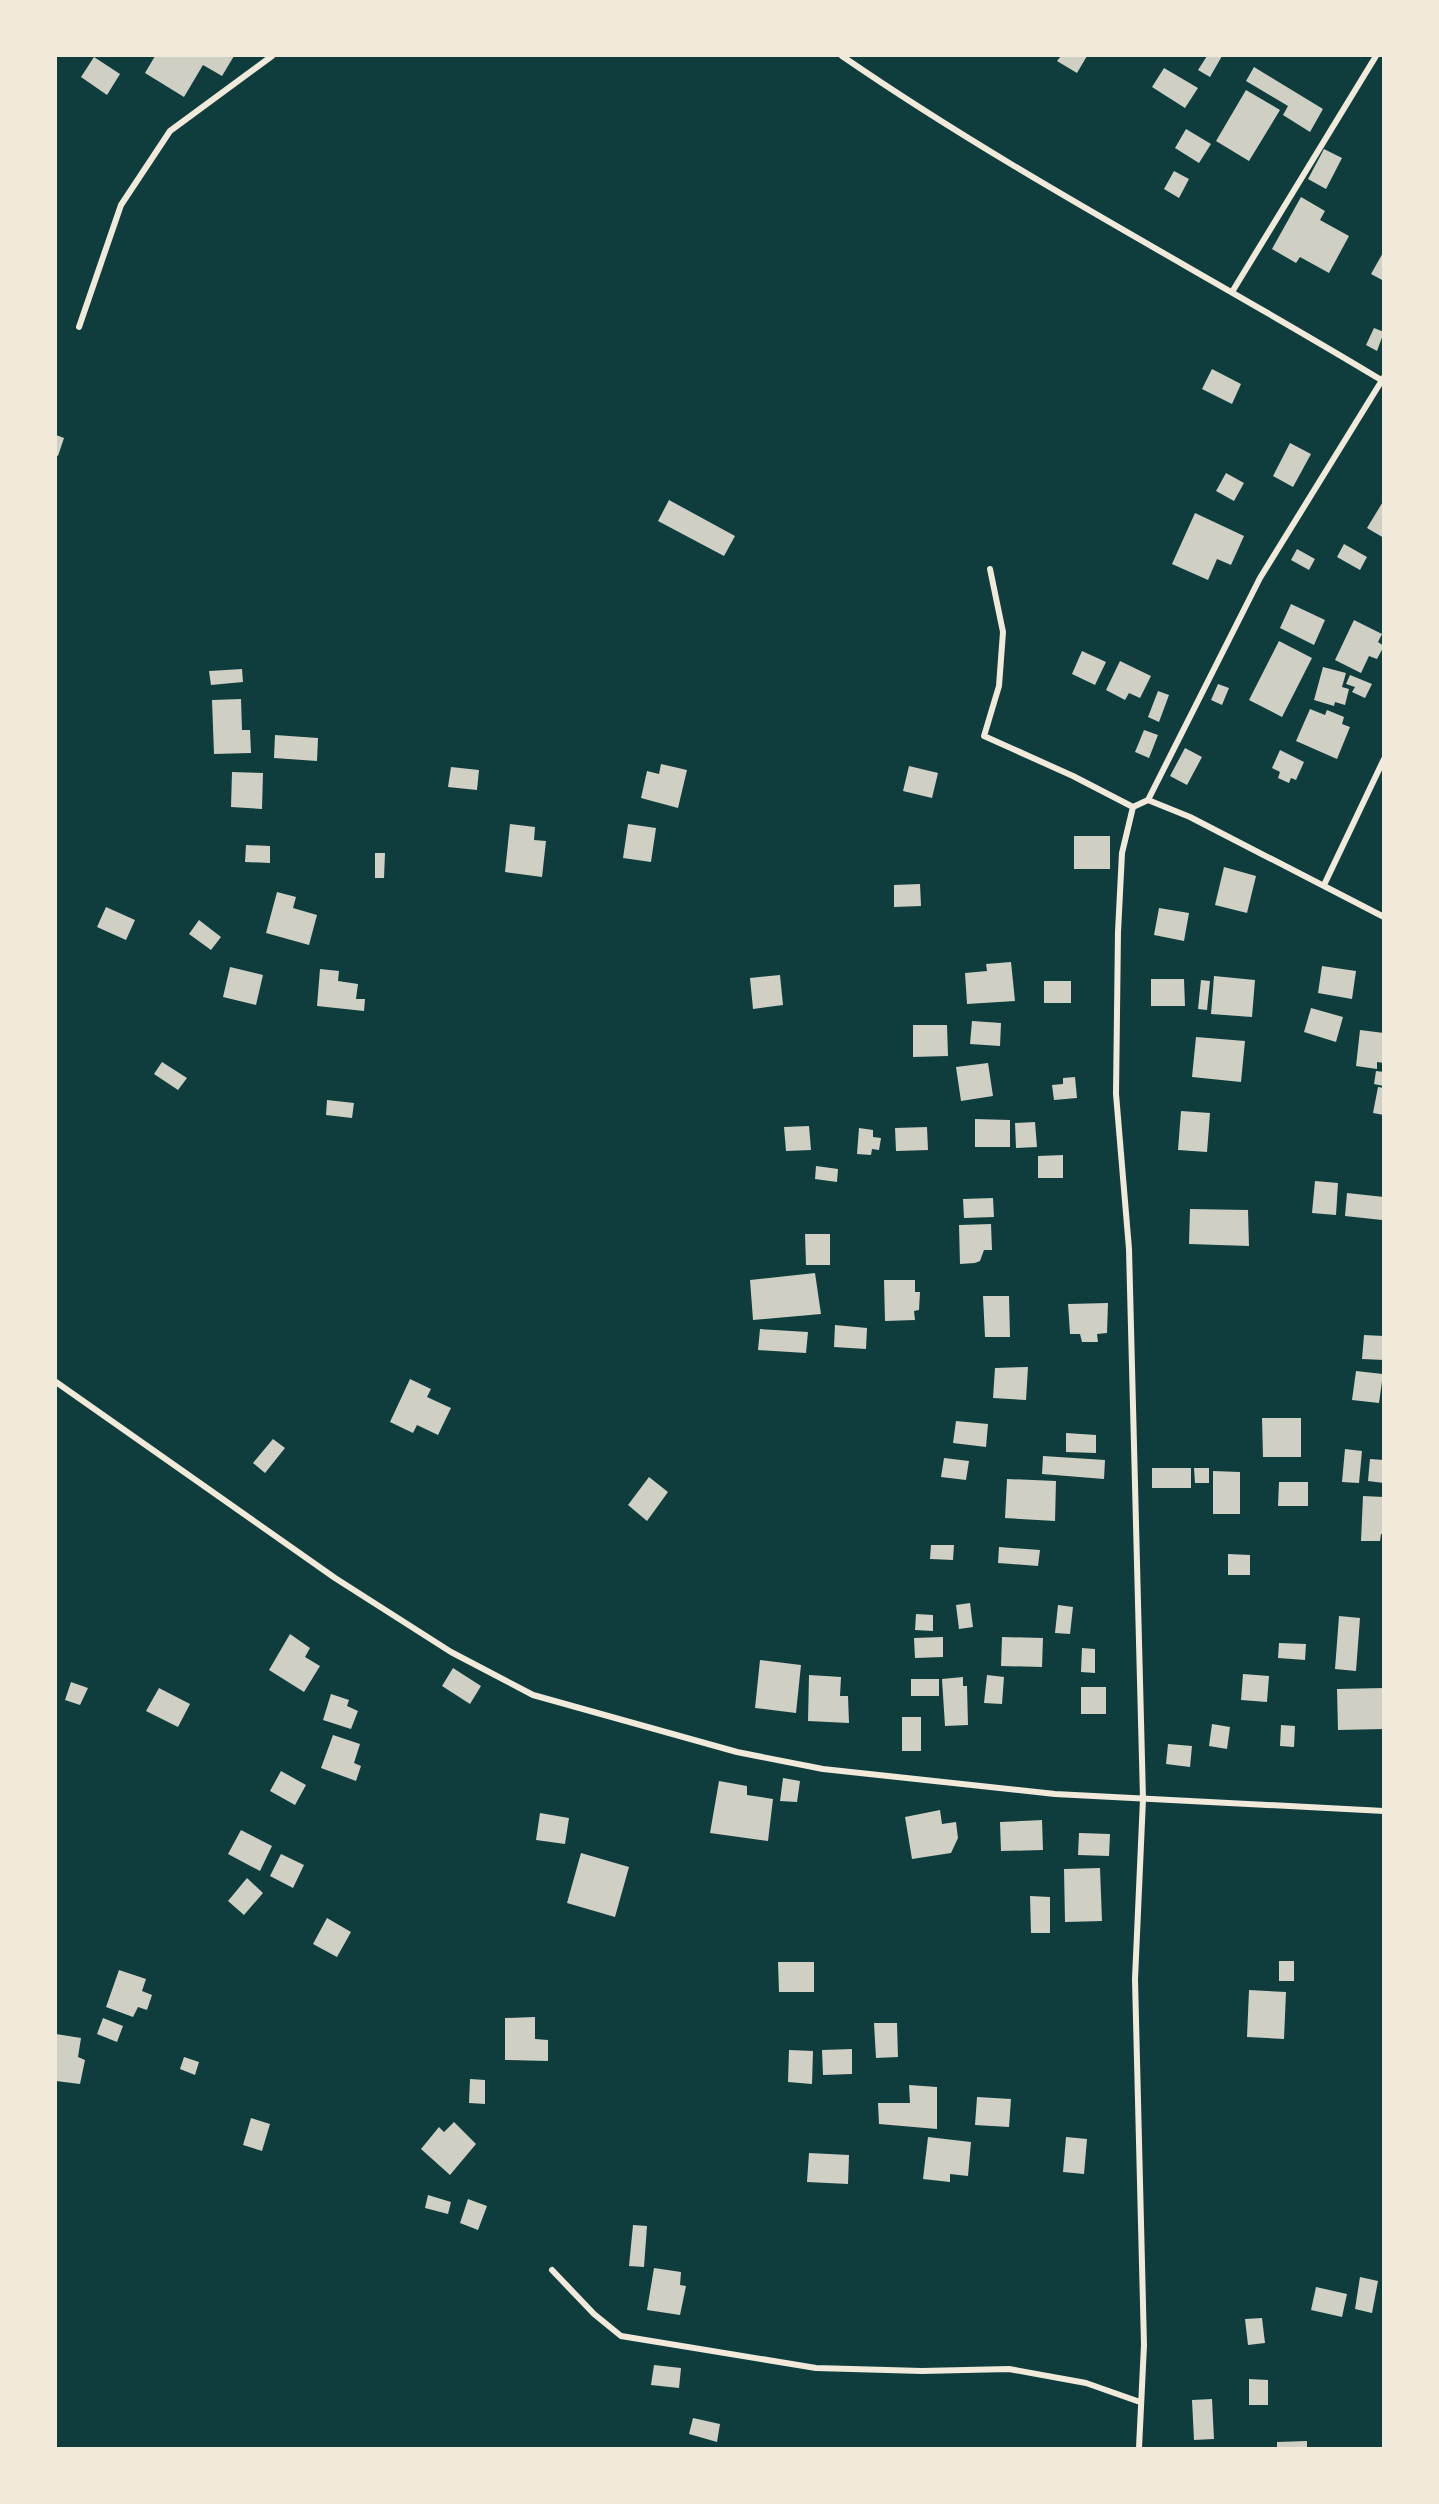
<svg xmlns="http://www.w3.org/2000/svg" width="1439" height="2504" viewBox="0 0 1439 2504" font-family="'Noto Sans',sans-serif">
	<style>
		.building { fill: #cfcfc3 }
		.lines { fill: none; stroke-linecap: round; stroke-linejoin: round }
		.minor { stroke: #f1e9da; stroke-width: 6 }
	</style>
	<rect width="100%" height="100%" fill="#0f3d3e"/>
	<!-- building -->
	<path class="building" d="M155 56H234L222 76 203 65 184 97 145 73Z
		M1061 56H1087L1077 73 1057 61Z
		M1207 56H1222L1210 77 1198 70Z
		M94 57 120 74 107 95 81 77Z
		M1254 67 1323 109 1310 132 1283 115 1288 106 1246 81Z
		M1164 68 1198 88 1185 108 1152 87Z
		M1246 90 1280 110 1249 161 1216 141Z
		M1186 129 1211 144 1199 163 1175 148Z
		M1324 149 1342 158 1326 189 1308 179Z
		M1174 171 1189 179 1179 198 1164 189Z
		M1301 197 1325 211 1320 220 1349 236 1329 273 1300 257 1296 263 1272 249Z
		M1384 251V281L1371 274Z
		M1374 328 1384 332 1377 351 1366 345Z
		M1212 369 1241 384 1232 404 1202 389Z
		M56 435 64 438 58 456 56 455Z
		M1290 443 1311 454 1293 487 1273 476Z
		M1226 473 1244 483 1234 501 1216 491Z
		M669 500 735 536 724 556 658 521Z
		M1384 500V538L1367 528Z
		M1195 513 1244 536 1231 565 1217 559 1208 580 1172 564Z
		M1344 544 1367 557 1360 570 1337 557Z
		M1297 549 1315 559 1309 570 1291 560Z
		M1291 604 1325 620 1314 645 1280 628Z
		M1354 620 1382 634 1378 642 1384 646 1377 659 1369 656 1361 673 1335 660Z
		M1279 641 1312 658 1282 717 1249 700Z
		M1082 651 1106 662 1095 685 1072 674Z
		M1120 661 1151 676 1140 698 1129 693 1125 700 1106 690Z
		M1323 667 1346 673 1342 687 1349 689 1345 705 1335 702 1334 706 1314 700Z
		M242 669 243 682 211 685 209 671Z
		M1350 675 1372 684 1365 698 1352 692 1355 687 1346 684Z
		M1218 684 1229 688 1222 705 1211 700Z
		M1158 691 1169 695 1159 722 1148 717Z
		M241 699 242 730H250L251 753 214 754 212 700Z
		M1310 709 1325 715 1327 710 1344 717 1342 724 1350 727 1337 759 1296 741Z
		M1144 730 1158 735 1149 758 1135 752Z
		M275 735 318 738 317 761 274 758Z
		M1185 748 1202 757 1187 785 1170 776Z
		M1280 750 1304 762 1296 780 1291 778 1289 783 1278 778 1280 772 1272 768Z
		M661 764 687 770 678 808 641 798 647 771 659 774Z
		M909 766 938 773 932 798 903 791Z
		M451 767 479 770 477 790 448 787Z
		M232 772 263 773 262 809 231 807Z
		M510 824 535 827 534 840 546 841 542 877 505 872Z
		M628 824 656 828 651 862 623 858Z
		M1074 836H1110V869H1074Z
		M246 845 270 846V863L245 862Z
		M375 853H385L384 878H375Z
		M1224 867 1256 876 1247 913 1215 905Z
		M920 884 921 906 894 907V885Z
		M277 892 296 897 293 908 317 915 309 945 266 933Z
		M106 907 135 920 126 940 97 927Z
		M1159 908 1189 913 1184 941 1154 935Z
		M199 920 221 937 211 950 189 934Z
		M1011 962 1015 1001 967 1004 965 973 987 971 986 964Z
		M1322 966 1356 971 1352 999 1318 993Z
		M230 967 263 975 256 1005 223 997Z
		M320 969 339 971 338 981 358 984 356 999H365L364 1011 317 1006Z
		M780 975 783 1005 753 1009 750 978Z
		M1214 976 1255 980 1252 1017 1211 1014Z
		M1151 979H1184L1185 1006H1151Z
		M1201 980 1210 981 1207 1010 1198 1009Z
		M1044 981H1071V1003H1044Z
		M1311 1008 1343 1017 1336 1042 1304 1032Z
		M972 1021 1001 1023 1000 1046 970 1044Z
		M913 1025H947L948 1056 913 1057Z
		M1360 1030 1384 1033V1063L1377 1062V1069L1356 1066Z
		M1196 1037 1245 1041 1241 1082 1192 1077Z
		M162 1062 187 1078 178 1090 154 1074Z
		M988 1063 993 1096 961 1101 956 1067Z
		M1376 1071 1384 1072V1086L1374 1084Z
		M1075 1077 1077 1098 1054 1100 1052 1085 1063 1084V1078Z
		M1378 1087 1384 1088V1115L1373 1113Z
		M327 1100 354 1103 352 1118 326 1115Z
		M1181 1111 1210 1113 1207 1152 1178 1150Z
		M975 1119 1010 1120V1147H975Z
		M1035 1122 1037 1147 1016 1148 1015 1123Z
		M809 1126 811 1150 786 1151 784 1127Z
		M927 1127 928 1150 896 1151 895 1128Z
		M859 1128 873 1130V1137L881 1138 879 1150 872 1149 871 1155 857 1154Z
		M1063 1155V1178H1038V1156Z
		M816 1166 838 1169 837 1182 815 1179Z
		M1315 1181 1338 1183 1336 1215 1312 1213Z
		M1347 1193 1384 1197 1382 1220 1345 1216Z
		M993 1198 994 1217 964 1218 963 1199Z
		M1190 1209 1248 1210 1249 1246 1189 1244Z
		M991 1224 992 1250H984L980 1261 975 1263 960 1264 959 1225Z
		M805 1234H830V1265H806Z
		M815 1273 821 1314 753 1320 750 1280Z
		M884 1280H915V1292H920L919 1310 914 1311 915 1320 885 1321Z
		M983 1296H1009L1010 1337H985Z
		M1108 1303 1107 1333 1097 1334 1098 1342H1082L1080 1334H1070L1068 1304Z
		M835 1325 867 1328 866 1349 834 1347Z
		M760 1329 808 1332 806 1353 758 1350Z
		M1364 1335 1384 1336V1360L1362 1359Z
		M1028 1367 1026 1400 993 1398 995 1368Z
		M1356 1371 1383 1374 1379 1403 1352 1400Z
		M410 1379 431 1389 427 1397 451 1408 438 1435 417 1425 413 1433 390 1422Z
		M1262 1418H1301V1457H1263Z
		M956 1421 988 1424 986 1447 953 1443Z
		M1066 1433 1096 1435V1453L1066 1452Z
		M273 1439 285 1448 265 1473 253 1463Z
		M1345 1449 1362 1451 1359 1483 1342 1482Z
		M1043 1456 1105 1460 1104 1479 1042 1474Z
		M944 1458 969 1461 966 1480 941 1477Z
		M1370 1459 1384 1460V1483L1368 1481Z
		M1152 1468H1191V1488H1152Z
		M1194 1468H1209V1483H1195Z
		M1213 1471 1240 1472V1514H1213Z
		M649 1477 668 1492 647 1521 628 1505Z
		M1007 1479 1056 1481 1055 1521 1005 1518Z
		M1279 1482H1308V1506H1278Z
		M1363 1496 1384 1497V1534H1381L1380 1541H1361Z
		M931 1545H954L953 1560 930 1559Z
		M999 1547 1040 1550 1038 1566 998 1563Z
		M1228 1554 1250 1555V1575H1228Z
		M970 1603 973 1627 959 1629 956 1605Z
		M1058 1605 1073 1607 1070 1634 1055 1633Z
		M916 1614 933 1615V1631L915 1630Z
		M1339 1616 1360 1618 1356 1671 1335 1669Z
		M290 1634 310 1648 305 1657 320 1666 304 1692 269 1670Z
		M943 1637V1657L915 1658 914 1638Z
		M1002 1637 1043 1638 1042 1667 1001 1666Z
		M1279 1643 1306 1644 1305 1660 1278 1658Z
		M1082 1648 1095 1649V1673L1081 1672Z
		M760 1660 801 1665 796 1713 755 1708Z
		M453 1668 481 1686 470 1704 442 1686Z
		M1243 1674 1269 1676 1267 1702 1241 1700Z
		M809 1675 841 1677 840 1696H848L849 1723 808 1721Z
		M987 1675 1004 1677 1002 1704 984 1703Z
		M963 1677V1686H967L968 1725 945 1726 942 1679Z
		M911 1679H939V1696H911Z
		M71 1682 88 1688 80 1705 65 1700Z
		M1081 1687H1106V1714H1081Z
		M159 1688 190 1704 178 1727 146 1711Z
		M1384 1688V1729L1338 1730 1337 1689Z
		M331 1694 349 1700 347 1706 358 1711 351 1729 323 1720Z
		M902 1717H921V1751H902Z
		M1212 1724 1230 1727 1227 1749 1209 1746Z
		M1281 1725 1295 1726 1294 1747 1280 1746Z
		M333 1735 360 1744 354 1763 361 1766 356 1781 321 1768Z
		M1168 1744 1192 1746 1190 1767 1166 1764Z
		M281 1771 306 1785 295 1805 270 1791Z
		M783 1778 800 1781 797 1802 780 1801Z
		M719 1781 747 1786V1795L773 1799 768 1841 710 1833Z
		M940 1810 942 1824 956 1822 958 1838 951 1853 912 1859 905 1817Z
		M540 1813 569 1818 565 1844 536 1840Z
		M1042 1820 1043 1850 1001 1851 1000 1822Z
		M241 1830 272 1846 260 1871 228 1854Z
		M1079 1833 1110 1834 1109 1856 1078 1855Z
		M581 1853 629 1867 615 1917 567 1903Z
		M281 1854 304 1865 293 1888 270 1876Z
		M1100 1868 1102 1921 1065 1922 1064 1869Z
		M247 1878 263 1893 244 1915 228 1901Z
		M1030 1896 1050 1897V1933H1031Z
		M327 1918 351 1932 337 1957 313 1944Z
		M1279 1961H1294V1981H1279Z
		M778 1962H814V1992H779Z
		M119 1970 146 1979 142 1991 152 1995 147 2010 138 2007 133 2017 106 2007Z
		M1249 1990 1286 1992 1284 2039 1247 2037Z
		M535 2017V2039L548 2040V2061L505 2060V2018Z
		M103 2018 123 2026 117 2042 97 2034Z
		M874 2023H897L898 2057 876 2058Z
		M56 2034 81 2038 78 2057 85 2060 80 2084 56 2081Z
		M852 2049V2074L823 2075 822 2050Z
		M789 2050 813 2051 812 2084 788 2082Z
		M184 2057 199 2062 195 2075 180 2069Z
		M470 2079 485 2080V2104L469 2103Z
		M909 2085 937 2087V2129L879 2124 878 2103H910Z
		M977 2097 1011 2099 1009 2127 975 2125Z
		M251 2118 270 2124 262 2151 243 2145Z
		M454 2122 476 2144 450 2175 421 2149 439 2127 444 2132Z
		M928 2137 971 2142 968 2176 950 2174V2182L923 2179Z
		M1066 2137 1087 2139 1084 2174 1063 2172Z
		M809 2153 849 2155 848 2184 807 2182Z
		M428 2195 451 2202 448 2214 425 2208Z
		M468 2199 487 2206 478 2230 460 2223Z
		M633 2225 647 2226 644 2267 629 2266Z
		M654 2268 681 2272 680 2285 686 2286 680 2315 647 2310Z
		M1360 2277 1378 2281 1372 2313 1355 2309Z
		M1316 2287 1347 2294 1342 2317 1311 2310Z
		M1262 2318 1265 2343 1248 2345 1245 2319Z
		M654 2365 681 2368 679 2388 651 2385Z
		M1249 2379 1268 2380V2405H1249Z
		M1212 2399 1214 2439 1194 2440 1192 2400Z
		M693 2418 720 2424 717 2442 689 2434Z
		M1307 2441V2448H1277V2442Z"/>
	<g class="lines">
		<!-- minor -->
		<path class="minor" d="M842 56C1015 175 1203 272 1383 381
			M1232 292 1376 56
			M79 327 121 205 170 131 272 56
			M990 569 1003 632 999 686 984 736 1073 776 1133 807
			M1148 800 1190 817 1384 917
			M1324 885 1384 759
			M56 1382 335 1578 451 1652 533 1695 737 1752 823 1769 1055 1794 1384 1811
			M552 2270 594 2314 621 2336 816 2368 922 2371 1009 2369 1086 2383 1140 2402
			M1139 2448 1144 2345 1135 1979 1143 1799 1129 1249 1116 1094 1118 932 1122 853 1133 807 1148 800 1260 578 1384 377"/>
	</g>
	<!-- border -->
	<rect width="1439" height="2504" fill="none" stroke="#f1e9da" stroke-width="114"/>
</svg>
